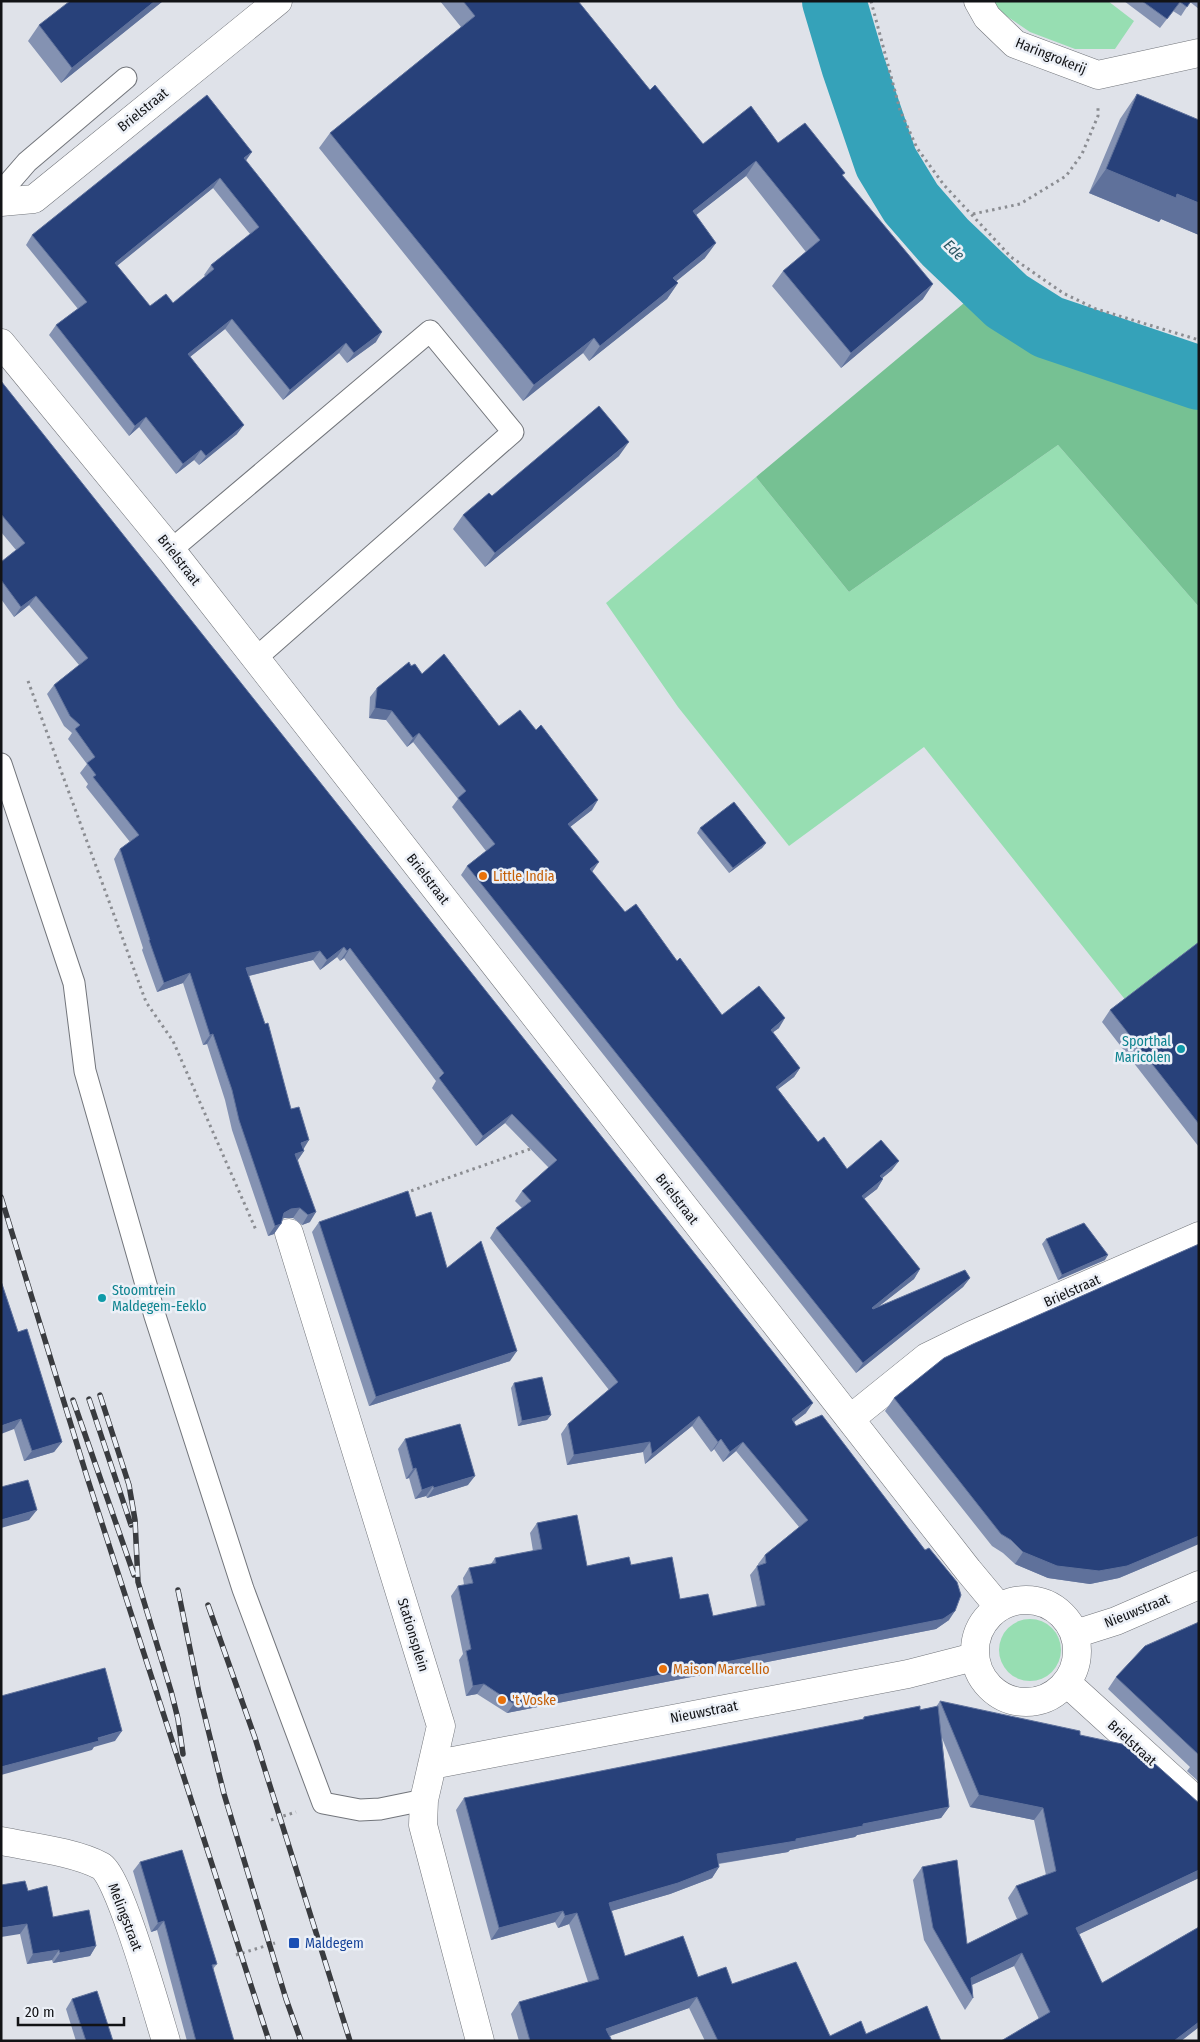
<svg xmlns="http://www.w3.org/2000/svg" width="1200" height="2042" viewBox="0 0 1200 2042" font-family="'Fira Sans Condensed',sans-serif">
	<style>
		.green { fill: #97deb2 }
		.forest { fill: #76c193 }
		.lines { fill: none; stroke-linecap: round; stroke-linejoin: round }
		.river { stroke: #35a2b9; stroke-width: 64 }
		.service-casing { stroke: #72757b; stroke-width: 23 }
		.minor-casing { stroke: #72757b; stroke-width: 29 }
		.path { stroke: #8b8d92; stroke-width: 3; stroke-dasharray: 2.5 4; stroke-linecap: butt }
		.service { stroke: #fff; stroke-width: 21 }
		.minor { stroke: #fff; stroke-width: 28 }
		.rail-casing { stroke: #393b3f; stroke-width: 5.5 }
		.rail { stroke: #ecf0f7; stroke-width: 4; stroke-dasharray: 11; stroke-linecap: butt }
		.wall { fill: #8492b2; fill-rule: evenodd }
		.shaded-wall { fill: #5f719b }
		.building { fill: #28417a; stroke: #5f719b; fill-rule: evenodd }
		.food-dot { fill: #e8710a; stroke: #ecf0f7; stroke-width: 2 }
		.culture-dot { fill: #0f9aa8; stroke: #ecf0f7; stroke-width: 2 }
		.transit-dot { fill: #1a4fb4; stroke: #ecf0f7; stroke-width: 2 }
		.labels { text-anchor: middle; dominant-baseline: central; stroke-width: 5; stroke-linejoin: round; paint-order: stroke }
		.street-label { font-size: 14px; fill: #121316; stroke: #ecf0f7 }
		.food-label { font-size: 14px; fill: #c56008; stroke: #ecf0f7; text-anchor: start }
		.culture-label { font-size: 14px; fill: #0d838f; stroke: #ecf0f7; text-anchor: end }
		.transit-label { font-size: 14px; fill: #164399; stroke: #ecf0f7; text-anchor: start }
		.water-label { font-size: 15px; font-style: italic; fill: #285560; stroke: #ecf0f7 }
	</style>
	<rect width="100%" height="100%" fill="#dfe2e9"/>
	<!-- green -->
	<path class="green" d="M993 1H1108L1134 21 1115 49H1075L1030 32 1002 13Z
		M1058 445 1199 607V949L1127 1002 924 747 789 846 678 707 606 603 756 477 849 592Z
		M999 1650a31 31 0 1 1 62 0a31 31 0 1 1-62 0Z"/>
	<!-- forest -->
	<path class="forest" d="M988 283 1007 301 1048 327 1199 378V607L1058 445 849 592 756 477Z"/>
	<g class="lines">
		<!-- river -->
		<path class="river" d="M834 1 853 65 886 162 911 203 945 242 1007 301 1048 327 1199 378"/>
		<!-- service casing -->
		<g class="service-casing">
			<path id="service" d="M1 192 27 162 126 78
				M171 550 430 331 513 432 256 658
				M1 764 74 983 85 1071 155 1316 243 1589 323 1803 360 1810 380 1809 424 1800"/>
		</g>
		<!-- minor casing -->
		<g class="minor-casing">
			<path id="minor" d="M978 1 987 17 1015 44 1098 75 1199 53
				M1 202 34 199 278 1
				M1 343 171 550 968 1570 998 1606
				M289 1233 441 1726 424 1800 423 1825 480 2041
				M850 1419 927 1357 972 1335 1199 1236
				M975 1651a51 51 0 1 1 102 0a51 51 0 1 1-102 0Z
				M1075 1634 1116 1621 1199 1585
				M1067 1683 1199 1803
				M432 1765 908 1674 974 1657
				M1 1841C31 1847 75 1852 101 1866 119 1875 158 2015 166 2041"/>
		</g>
		<!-- path -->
		<path class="path" d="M871 1 900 110 917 148 944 185 1011 257 1063 293 1096 309 1199 340
			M973 214 1020 204 1066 176 1082 154 1098 116V105
			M28 681 146 1002 173 1041 256 1230
			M405 1193 533 1148
			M271 1820 296 1812
			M236 1955 275 1943"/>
		<!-- service -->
		<use href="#service" class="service"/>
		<!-- minor -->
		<use href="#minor" class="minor"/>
		<!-- rail casing -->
		<g class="rail-casing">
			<path id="rail" d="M1 1197 87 1477 269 2041
				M100 1395 129 1485 135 1520 138 1582 171 1691 178 1719 183 1754
				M89 1399 131 1525
				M73 1400 134 1575
				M178 1590 199 1693 224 1794 286 1999 301 2041
				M208 1605 255 1738 350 2041"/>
		</g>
		<!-- rail -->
		<use href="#rail" class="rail"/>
	</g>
	<!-- wall -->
	<path class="wall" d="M163 1 61 83 28 41 39 25Z
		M440 1H578L650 90 703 144 778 143 843 176 923 299 841 368 772 286 783 271 806 252 746 176 696 215 705 258 676 281 678 283 667 299 589 361 583 353 523 401 319 148 330 133 461 27Z
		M1124 1H1199V9L1190 2 1181 16 1173 11 1160 28Z
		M1137 94 1199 120V235L1161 219 1159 222 1089 193 1120 119Z
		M246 161 376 342 347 363 339 353 283 400 225 329 190 357 237 434 199 465 194 460 176 474 139 427 129 436 49 335 56 325 78 309 26 245 32 235ZM213 188 250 234 211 265 204 275 206 277 173 303 150 306 117 266Z
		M1 381 806 1413 794 1422 796 1426 949 1620 936 1629 507 1713 477 1694 466 1696 459 1660 463 1654 451 1596 458 1586 464 1585 463 1578 469 1568 491 1564 495 1558 533 1551 530 1533 537 1523 587 1566 631 1565 680 1599 713 1616 757 1607 750 1575 758 1565V1564L765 1555 799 1527 736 1451 723 1462 714 1449 711 1452 692 1426 645 1464 643 1452 567 1465 561 1434 568 1424 609 1390 490 1238 496 1228 522 1208 515 1201 522 1191 549 1168 505 1123 476 1146 432 1088 436 1081 344 958 340 961 337 957 320 970 313 960 249 976 304 1151 298 1160 310 1222 302 1225 293 1218H284L282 1219 274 1234 268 1236 232 1130 225 1100 207 1044 203 1045 183 983 157 992 142 950 143 948 114 859 120 849 130 842 86 787 88 784 80 773 87 764 68 739 72 733 64 726 47 694 54 685 79 665 29 605 14 617 1 599V562L16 550 1 532Z
		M619 456 485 567 453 529 463 515 492 496Z
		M411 666 499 726 592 810 570 827 592 872 625 912 677 961 722 1015 779 1028 773 1032 800 1068 794 1077 778 1089 818 1142 847 1169 892 1170 882 1178 883 1179 877 1189 864 1199 920 1269 914 1279 878 1307 970 1278 963 1287 856 1373 461 875 467 866 486 851 452 807 458 799 413 742 407 747 386 720 369 718 370 697 377 688Z
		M700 828 766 843 762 848 729 873 697 833Z
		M1199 942V1147L1102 1022 1110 1010Z
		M416 1217 447 1268 510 1361 369 1406 312 1232 319 1222Z
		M1046 1239 1105 1260 1058 1280 1042 1244Z
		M18 1332 62 1442 54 1452 24 1461 14 1429Z
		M514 1383 551 1415 547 1420 518 1426 511 1388Z
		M894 1398 1169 1557 1119 1578 1090 1584 1048 1578 1015 1564 1003 1553 992 1546 885 1411Z
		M405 1439 468 1485 427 1498 426 1496 415 1499 409 1478 406 1479 398 1449Z
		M1199 1622V1782L1187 1771 1190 1767 1108 1689 1116 1677Z
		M940 1701 1080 1735 1199 1803V1878L1079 1934 1102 1983 1199 1927V2027L1181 2041 1039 2019 1014 1966 972 1985 973 1998 965 2010 924 1940 913 1880 922 1867 967 1944 1017 1919 1008 1898 1016 1886 1046 1875 1034 1820 970 1807 942 1738 949 1807 941 1818 857 1835 855 1837 790 1850 788 1852 719 1864V1867L712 1878 670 1894 611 1911 625 1956 698 1977 732 1984 830 2036 866 2034 941 2041H705L689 2008 610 2036 612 2041H519L511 2014 519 2002 588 1982 569 1924 558 1928 555 1922 491 1940 456 1810 464 1798 862 1720 864 1717 936 1707Z
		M140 1862 217 1964 213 1969 234 2041H187L157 1930 151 1932 133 1871Z
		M28 1891 53 1917 96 1946 90 1956 53 1963 52 1960 27 1964 20 1934Z
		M72 1999 113 2041H76L66 2009Z"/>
	<!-- shaded-wall -->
	<path class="shaded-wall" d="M155 1H163L61 83 72 68Z
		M252 152 245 162 244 158Z
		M756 161 746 176 682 226 693 211Z
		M1106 169 1177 194 1199 203V235L1161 219 1159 222 1089 193Z
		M220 178 213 188 108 273 115 263Z
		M716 243 705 258 662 293 673 278Z
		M678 283 667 299 589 361 600 346Z
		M933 284 923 299 841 368 851 353Z
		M232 319 225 329 181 364 188 354Z
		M382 332 376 342 347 363 354 353Z
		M594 338 583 353 523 401 534 385Z
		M346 343 339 353 283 400 290 390Z
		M146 417 139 427 129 436 135 426Z
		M244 425 237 434 199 465 206 456Z
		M629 442 619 456 485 567 495 553Z
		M201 450 194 460 176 474 183 464Z
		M36 596 29 605 14 617 21 607Z
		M375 708 392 711 386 720 369 718Z
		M419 733 413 742 407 747 413 738Z
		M598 800 592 810 561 834 568 824Z
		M766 843 762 848 729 873 733 868Z
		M599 862 592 872 590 869Z
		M344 947 337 957 320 970 327 960Z
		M350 948 344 958 340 961 347 951Z
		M320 951 313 960 240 978 246 968Z
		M190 973 183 983 157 992 164 983Z
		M785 1018 779 1028 764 1039 771 1030Z
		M213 1034 207 1044 203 1045 210 1035Z
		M800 1068 794 1077 769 1096 776 1087Z
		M512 1114 505 1123 476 1146 483 1136Z
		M309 1140 303 1150 301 1143Z
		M304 1151 297 1161 295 1154Z
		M899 1161 892 1170 874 1185 880 1176Z
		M883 1179 877 1189 855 1206 862 1196Z
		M300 1208 293 1218H284L277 1223 284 1213 291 1209Z
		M316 1212 310 1222 302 1225 308 1215Z
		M281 1224 274 1234 268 1236 275 1226Z
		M1108 1255 1105 1260 1058 1280 1062 1275Z
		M920 1269 914 1279 865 1317 872 1308Z
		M970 1278 963 1287 856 1373 863 1363Z
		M517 1351 510 1361 369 1406 376 1397Z
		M813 1403 806 1413 785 1429 792 1419Z
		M551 1415 547 1420 518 1426 522 1421Z
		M699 1416 692 1426 645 1464 652 1454Z
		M21 1419 14 1429 1 1434V1426Z
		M721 1439 714 1449 711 1452 718 1442Z
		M62 1442 54 1452 24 1461 32 1451Z
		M650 1442 643 1452 567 1465 574 1455Z
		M743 1442 736 1451 723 1462 730 1452Z
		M416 1468 409 1478 406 1479 413 1469Z
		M475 1476 468 1485 427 1498 434 1488Z
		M433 1486 426 1496 415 1499 422 1490Z
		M37 1510 29 1520 1 1528V1520Z
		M1199 1536V1544L1169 1557 1119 1578 1090 1584 1048 1578 1015 1564 1023 1552Z
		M955 1611 949 1620 936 1629 507 1713 514 1704Z
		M484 1684 477 1694 466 1696 473 1686Z
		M122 1731 115 1741 94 1747 92 1750 1 1775V1767Z
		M979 1795 1043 1808 1034 1820 970 1807Z
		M949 1807 941 1818 857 1835 855 1837 790 1850 788 1852 709 1865 717 1854 796 1839 863 1824Z
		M719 1867 712 1878 670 1894 601 1914 609 1903Z
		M1199 1870V1878L1067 1940 1076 1928Z
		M563 1911 555 1922 491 1940 499 1928Z
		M577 1913 569 1924 558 1928 565 1916Z
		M164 1921 157 1930 151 1932 158 1923Z
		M27 1924 20 1934 1 1937V1928Z
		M96 1946 90 1956 53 1963 60 1953Z
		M59 1950 52 1960 27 1964 33 1954Z
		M1022 1953 1014 1966 967 1987 971 1978Z
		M697 1997 689 2008 598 2040 606 2029Z
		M1199 2022V2027L1181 2041H1174Z"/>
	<!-- building -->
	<path class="building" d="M70 1H155L72 68 39 25Z
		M463 1H578L650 90 655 85 703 144 751 106 778 143 805 123 845 173 842 175 933 284 851 353 783 271 820 240 756 161 693 211 716 243 673 278 678 283 600 346 594 338 534 385 330 133 475 16Z
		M1142 1H1191L1187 7 1180 2 1167 19Z
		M1137 94 1199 120V203L1177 194 1176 198 1106 169Z
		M207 95 252 152 244 158 382 332 354 353 346 343 290 390 232 319 188 354 244 425 206 456 201 450 183 464 146 417 135 426 56 325 87 302 32 235ZM220 178 259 227 211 265 214 269 173 303 166 294 150 306 115 263Z
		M1 381 800 1386 813 1403 792 1419 796 1426 822 1415 925 1550 929 1548 957 1582 961 1595 955 1611 943 1619 514 1704 484 1684 473 1686 466 1651 471 1649 458 1586 473 1583 469 1568 496 1563 495 1558 542 1549 537 1523 577 1515 587 1566 629 1557 631 1565 672 1557 680 1599 708 1594 713 1616 765 1605 757 1566 766 1563 765 1555 808 1520 743 1442 730 1452 721 1439 718 1442 699 1416 652 1454 650 1442 574 1455 568 1424 618 1382 496 1228 531 1201 522 1191 557 1160 512 1114 483 1136 439 1078 444 1073 350 948 347 951 344 947 327 960 320 951 246 968 265 1024 268 1023 291 1109 299 1107 309 1140 301 1143 304 1151 295 1154 316 1212 308 1215 300 1208 291 1209 284 1213 281 1224 275 1226 239 1120 232 1090 213 1034 210 1035 190 973 164 983 149 940H150L120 849 139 835 93 777 96 775 87 763 95 757 75 729 80 725 70 716 54 685 88 658 36 596 21 607 1 580V562L25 543 1 514Z
		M599 406 629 442 495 553 463 515 489 493 492 496Z
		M444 654 499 726 520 710 536 730 541 725 598 800 568 824 599 862 590 869 625 912 636 904 677 961 680 958 722 1015 759 986 785 1018 771 1030 800 1068 776 1087 818 1142 824 1137 847 1169 881 1140 899 1161 880 1176 883 1179 862 1196 920 1269 872 1308 873 1309 965 1270 970 1278 863 1363 467 866 495 844 458 798 466 791 419 733 413 738 392 711 375 708 377 688 409 662 411 666 415 664 422 674Z
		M734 802 766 843 733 868 700 828Z
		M1199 942V1124L1110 1010Z
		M408 1191 416 1217 431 1212 447 1268 481 1241 517 1351 376 1397 319 1222Z
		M1084 1223 1108 1255 1062 1275 1046 1239Z
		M1199 1244V1536L1127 1566 1099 1571 1057 1566 1023 1552 1011 1540 1001 1534 894 1398 944 1358 973 1344Z
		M1 1281 18 1332 27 1329 62 1442 32 1451 21 1419 1 1426Z
		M542 1377 551 1415 522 1421 514 1383Z
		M460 1424 475 1476 434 1488 433 1486 422 1490 416 1468 413 1469 405 1439Z
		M28 1480 37 1510 1 1520V1487Z
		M1199 1622V1755L1116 1677 1145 1646Z
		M105 1668 122 1731 98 1738 99 1741 1 1767V1696Z
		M940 1701 1080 1731V1735L1136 1747 1199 1803V1870L1076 1928 1102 1983 1199 1927V2022L1174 2041H1001L1050 2012 1022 1953 971 1978 973 1998 933 1928 922 1867 957 1860 967 1944 1028 1914 1016 1886 1056 1871 1043 1808 979 1795Z
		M920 1706V1710L938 1706 949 1807 863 1824V1826L796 1839V1841L717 1854 719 1867 678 1883 609 1903 625 1956 683 1936 698 1977 726 1967 732 1984 796 1962 830 2036 861 2021 866 2034 927 2006 941 2041H718L697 1997 606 2029 612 2041H530L519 2002 599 1979 577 1913 565 1916 563 1911 499 1928 464 1798 864 1719V1717Z
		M182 1850 217 1964 212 1965 234 2041H196L164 1921 158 1923 140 1862Z
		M25 1881 28 1891 47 1886 53 1917 89 1910 96 1946 60 1953 59 1950 33 1954 27 1924 1 1928V1885Z
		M97 1991 113 2041H86L72 1999Z"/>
	<!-- markers -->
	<g class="food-dot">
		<circle cx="483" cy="876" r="5"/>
		<circle cx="663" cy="1669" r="5"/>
		<circle cx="502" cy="1700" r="5"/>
	</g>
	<g class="culture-dot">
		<circle cx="1181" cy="1049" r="5"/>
		<circle cx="102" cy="1298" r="5"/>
	</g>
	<rect class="transit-dot" x="288" y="1937" width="12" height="12" rx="2.5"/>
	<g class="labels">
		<!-- street labels -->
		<g class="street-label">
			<text transform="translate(1051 56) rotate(22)">Haringrokerij</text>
			<text transform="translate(143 110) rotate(-39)">Brielstraat</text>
			<text transform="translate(179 560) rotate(52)">Brielstraat</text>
			<text transform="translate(428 879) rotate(52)">Brielstraat</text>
			<text transform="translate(677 1199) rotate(52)">Brielstraat</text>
			<text transform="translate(1072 1291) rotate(-24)">Brielstraat</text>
			<text transform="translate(1137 1611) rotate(-22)">Nieuwstraat</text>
			<text transform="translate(413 1635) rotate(73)">Stationsplein</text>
			<text transform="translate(704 1712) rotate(-11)">Nieuwstraat</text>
			<text transform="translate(1132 1743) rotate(42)">Brielstraat</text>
			<text transform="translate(125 1917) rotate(69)">Melingstraat</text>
		</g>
		<!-- food labels -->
		<g class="food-label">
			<text x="493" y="876">Little India</text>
			<text x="673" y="1669">Maison Marcellio</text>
			<text x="512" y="1700">'t Voske</text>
		</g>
		<!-- culture labels -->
		<g class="culture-label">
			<text x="1171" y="1041">Sporthal<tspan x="1171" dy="16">Maricolen</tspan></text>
			<text x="112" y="1290" text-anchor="start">Stoomtrein<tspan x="112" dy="16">Maldegem-Eeklo</tspan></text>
		</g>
		<!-- transit labels -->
		<g class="transit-label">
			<text x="305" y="1943">Maldegem</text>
		</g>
		<!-- water labels -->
		<g class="water-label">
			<text transform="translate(954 250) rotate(44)">Ede</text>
		</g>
	</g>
	<!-- border -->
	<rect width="1200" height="2042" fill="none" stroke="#121316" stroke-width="5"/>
	<!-- scale -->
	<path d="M18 2017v8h106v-8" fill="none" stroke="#121316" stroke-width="2.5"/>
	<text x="25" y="2017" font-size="15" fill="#121316" stroke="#ecf0f7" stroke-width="4" paint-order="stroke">20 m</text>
</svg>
